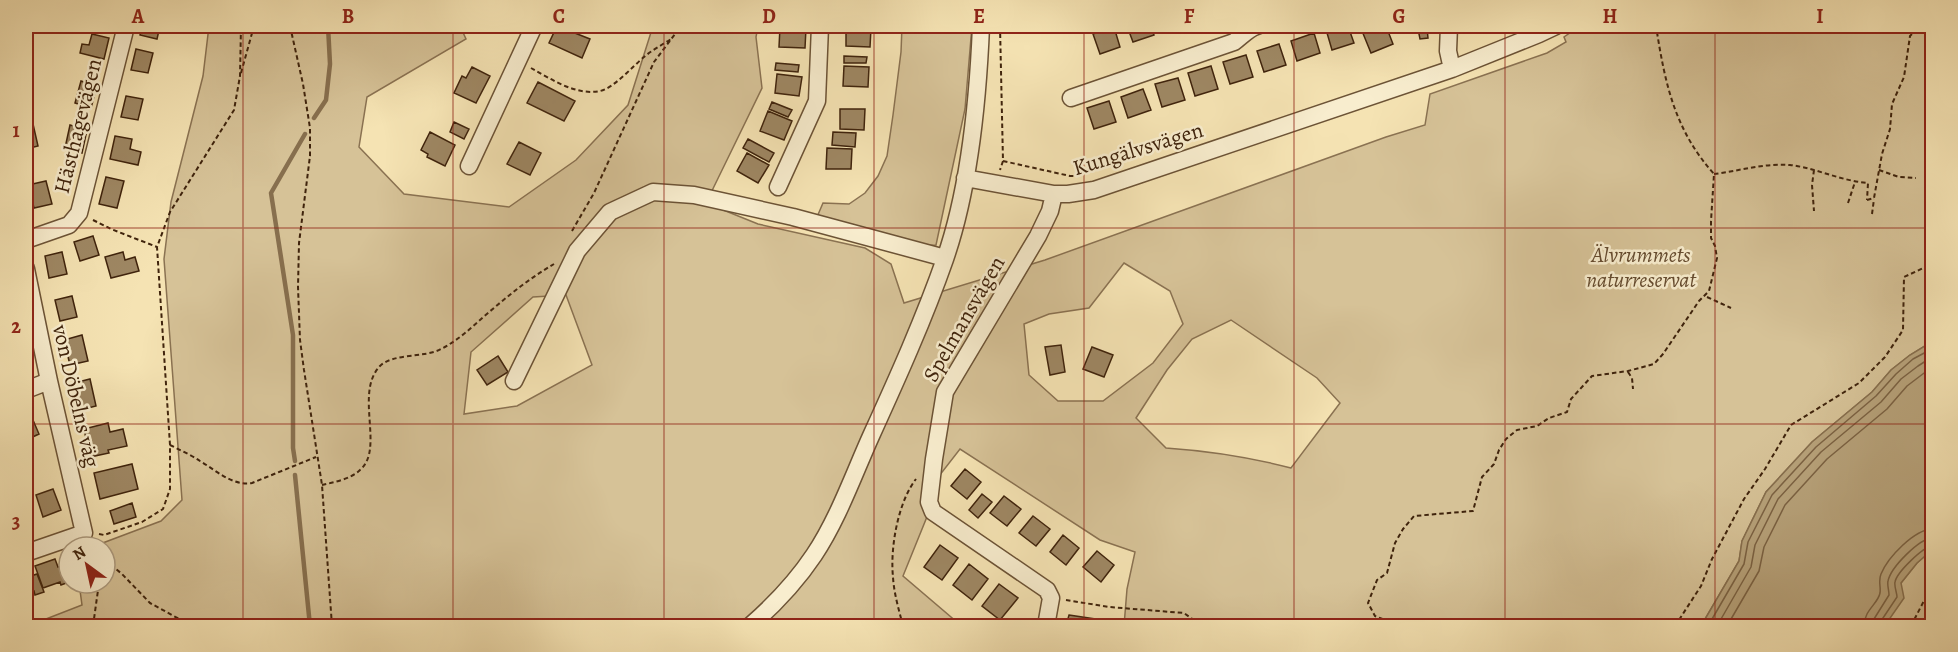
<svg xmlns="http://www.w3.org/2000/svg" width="1958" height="652" viewBox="0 0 1958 652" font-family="Alegreya,serif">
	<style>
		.green { fill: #d6c297; stroke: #8a7252; stroke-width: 1.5; fill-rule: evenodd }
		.water { fill: #b7a27a; stroke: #876f4e; stroke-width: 1.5 }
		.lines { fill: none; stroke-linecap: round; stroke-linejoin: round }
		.shore { stroke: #7b6243; stroke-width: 1.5 }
		.stream { stroke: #876f4e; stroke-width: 4.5 }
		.building { fill: #9e8763; stroke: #3f230c; stroke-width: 1.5 }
		.minor-casing { stroke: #6c5336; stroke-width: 19 }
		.path { stroke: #3f230c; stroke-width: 2; stroke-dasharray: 4.5 3; stroke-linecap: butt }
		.minor { stroke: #f8edce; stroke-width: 16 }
		.grid { fill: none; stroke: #8f2418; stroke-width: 1.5; stroke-opacity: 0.55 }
		.labels { text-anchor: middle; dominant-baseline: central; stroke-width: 5; stroke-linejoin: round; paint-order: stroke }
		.street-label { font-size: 22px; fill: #3f230c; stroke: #f8edce }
		.park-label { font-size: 22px; font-style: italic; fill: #654b2f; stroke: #f8edce }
		.neatline { fill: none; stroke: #8f2418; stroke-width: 2 }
		.grid-label { font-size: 20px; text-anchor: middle; font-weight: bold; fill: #8f2418 }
	</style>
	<rect width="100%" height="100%" fill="#f5e3b3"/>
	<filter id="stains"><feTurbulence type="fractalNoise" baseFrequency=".00333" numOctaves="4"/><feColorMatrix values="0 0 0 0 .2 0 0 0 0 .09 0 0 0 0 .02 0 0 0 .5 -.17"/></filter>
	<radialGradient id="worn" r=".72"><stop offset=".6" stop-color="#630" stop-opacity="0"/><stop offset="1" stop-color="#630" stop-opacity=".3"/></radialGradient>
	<!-- green -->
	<path class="green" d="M209 26H460L466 39 367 97 359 147 404 194 509 207 576 160 628 105 653 26H758L756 37 762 88 706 203 758 224 865 248 891 264 904 303 1045 260 1386 137 1425 125 1430 94 1547 53 1566 42 1564 37 1580 26H1932V335L1925 346 1910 355 1891 370 1872 392 1812 442 1766 492 1742 541 1739 561 1701 626H1124L1127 589 1135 552 1100 540 960 449 939 476 935 497 903 576 958 623 957 626H28L82 605 79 583H105V547H92L161 521 182 500 164 259 171 202 203 76ZM1124 263 1170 291 1183 324 1153 363 1103 401H1058L1029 375 1024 324 1049 314 1089 308ZM566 295 592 365 517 406 464 414 471 352 533 297ZM1231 320 1317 378 1340 403 1291 468C1249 457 1209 451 1166 448L1136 418 1167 370 1192 339Z
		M902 26H972L965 109 936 245 923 246 817 217 823 203 849 204 865 193 878 176 887 156 893 115 901 52Z
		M1932 550V626H1883L1886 624 1901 583 1917 563Z"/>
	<!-- water -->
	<path class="water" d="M1932 335V550L1917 563 1901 583 1904 598 1886 624 1883 626H1701L1739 561 1742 541 1766 492 1812 442 1872 392 1891 370 1910 355 1925 346Z"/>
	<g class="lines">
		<!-- shore -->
		<path class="shore" d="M1708 626 1744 564 1748 542 1772 495 1816 447 1876 396 1896 374 1913 359 1928 351 1932 345
			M1717 626 1751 567 1755 545 1778 499 1821 452 1881 402 1901 379 1918 366 1932 357
			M1727 626 1759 571 1764 547 1785 505 1827 459 1887 409 1907 386 1932 367
			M1864 626C1864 610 1878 604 1880 593 1881 586 1878 581 1881 574 1888 557 1914 530 1932 529
			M1873 626 1874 619 1889 595C1889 590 1887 585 1888 581 1891 567 1919 539 1932 538
			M1880 626 1881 621 1897 597C1897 593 1894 586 1895 582 1897 572 1923 547 1932 546"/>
		<!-- stream -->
		<path class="stream" d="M314 118 326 100 330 64 328 26
			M295 461 293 448V335L271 193 305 134
			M295 475 310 626"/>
	</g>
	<!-- building -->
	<path class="building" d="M142 26H160L157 39 140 35Z
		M557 26 590 39 582 58 549 43Z
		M1127 26H1151L1154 35 1133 42Z
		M1325 26H1348L1354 43 1332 50Z
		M1360 26H1386L1393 44 1371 53Z
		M780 27 806 28 805 48 779 47Z
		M846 27 871 28 870 47 846 46Z
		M1114 27 1120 47 1100 54 1093 34Z
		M1427 28 1428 38 1420 39 1418 29Z
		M1314 33 1320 53 1297 61 1291 41Z
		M92 34 109 38 104 59 80 53 82 44 89 45Z
		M1279 44 1286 65 1264 72 1257 51Z
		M136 49 153 53 148 73 131 70Z
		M1246 55 1253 77 1230 84 1223 62Z
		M844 56 867 57 866 63H844Z
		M776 63 799 65 798 72 775 70Z
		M844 66 869 67 868 87 843 86Z
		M1211 66 1218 89 1195 96 1188 73Z
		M472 67 490 76 476 103 454 93 462 76 466 78Z
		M777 74 802 77 799 96 775 93Z
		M1178 78 1185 100 1162 107 1155 84Z
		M81 81 97 86 91 108 75 103Z
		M538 82 575 101 564 121 527 103Z
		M1143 89 1151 110 1128 118 1121 97Z
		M126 96 143 99 138 120 121 117Z
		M1109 101 1116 122 1094 129 1087 108Z
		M772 102 792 110 788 117 769 109Z
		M840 109H865L864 130 840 129Z
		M768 111 792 121 784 140 760 131Z
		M454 122 469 129 464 139 450 132Z
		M33 124 38 146 26 149V126Z
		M70 125 87 130 82 153 65 148Z
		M430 132 455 145 445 166 427 157 428 154 421 150Z
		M833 132 856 133 855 147 832 145Z
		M115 136 132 139 130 149 141 152 138 165 110 159Z
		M748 139 774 153 769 162 743 148Z
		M519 142 541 153 530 175 507 164Z
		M827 148 852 149 851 169H826Z
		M747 153 769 165 758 183 737 171Z
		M106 177 124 181 117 208 99 204Z
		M46 181 52 204 34 208 28 185Z
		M93 236 99 255 80 261 74 242Z
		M62 252 67 274 49 278 45 256Z
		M123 252 125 260 135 257 139 271 111 278 105 257Z
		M72 296 77 317 60 321 55 300Z
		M82 335 88 361 70 365 64 340Z
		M1061 345 1065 372 1050 375 1045 347Z
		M1092 347 1113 355 1104 377 1083 369Z
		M498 356 508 372 487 385 477 370Z
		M90 379 96 406 80 410 74 383Z
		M30 413 39 434 26 440V415Z
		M108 423 110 432 123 429 127 446 108 450 109 453 90 457 84 429Z
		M132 464 138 489 100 499 94 473Z
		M965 469 981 482 967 499 951 486Z
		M53 489 61 510 43 517 36 495Z
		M982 494 992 502 978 518 969 510Z
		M1004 496 1021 509 1007 526 990 513Z
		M132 503 136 517 114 524 110 511Z
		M1033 516 1050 529 1036 546 1019 533Z
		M1063 535 1079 548 1066 565 1050 552Z
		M940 545 958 558 942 580 924 567Z
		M1097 551 1114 565 1101 582 1083 567Z
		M55 559 58 567 68 564 69 582 61 585 60 582 43 588 35 566Z
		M969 564 988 579 972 600 953 585Z
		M28 569 31 576 37 574 44 592 35 595 34 591 26 594V570Z
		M999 584 1018 598 1000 620 982 606Z
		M1069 615 1095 619 1094 626H1066Z"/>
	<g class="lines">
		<!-- minor casing -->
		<g class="minor-casing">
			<path id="minor" d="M1449 26 1448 51 1452 69
				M1071 98 1234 42C1241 37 1249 28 1257 26
				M469 166 534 26
				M965 178 1054 194H1068L1094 190 1452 69 1539 34 1556 26
				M778 187 817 101 820 26
				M26 240 69 225 79 213 126 26
				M26 269 49 381 84 533 26 553
				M514 381 577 251 610 212 653 192 694 195 793 217 945 258
				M26 390 49 381
				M750 626C774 605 796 582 814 555 838 519 853 476 871 436 897 379 924 319 945 259 969 190 978 99 981 26
				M1046 626 1051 598 1047 590 933 512 929 502 934 459 945 392 1038 236 1050 211 1054 194"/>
		</g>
		<!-- path -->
		<path class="path" d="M290 26 303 84 310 128V156L299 243 298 287 300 340 304 370 322 485 332 626
			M1000 26 1003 161 1000 170
			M1922 26 1932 35
			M531 68C551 79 576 96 600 91 614 88 632 67 644 57 652 50 662 45 671 39
			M241 73 254 26
			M1932 135 1927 173 1932 183
			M1003 161 1070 176H1076
			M1814 170 1812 185 1814 211
			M1879 170 1899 177 1916 178
			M1714 174C1739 171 1764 163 1790 165 1816 168 1841 181 1868 183L1867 200
			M1867 200 1874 198 1882 154 1890 129 1892 104 1904 77 1910 36 1920 26
			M1848 203 1855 182
			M1872 214 1874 199
			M93 220 111 229 157 247
			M572 231 594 193 654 62 681 26
			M1707 297 1731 308
			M1628 372 1632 378 1633 389
			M170 445C180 450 191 455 200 461 217 471 232 486 252 483L316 457
			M322 485C335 482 351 479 360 470 385 449 354 393 380 366 393 353 425 358 441 349 459 340 473 326 488 313 509 295 530 278 554 264
			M99 534 104 535 142 522 163 509 170 489V445L157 247 170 212 234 110 240 76 241 26
			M105 560 122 574 150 603 192 626
			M1066 600 1109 607 1184 613 1202 626
			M93 626 99 583
			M903 626C899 610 894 594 893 577 890 548 898 502 916 479
			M1351 626 1368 623 1374 626
			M1394 626 1395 624 1375 616 1368 603 1377 580 1387 573 1395 543 1403 529 1414 516 1473 511 1482 477 1494 464 1499 450 1506 439 1517 430 1537 426 1549 418 1567 412 1571 399 1592 376 1628 371 1654 364 1663 354 1699 301 1709 291 1717 258 1715 246 1711 238V221L1714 174C1674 129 1665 83 1656 26
			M1675 626 1701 586 1712 559 1744 499 1765 469 1791 425 1859 383 1885 357 1903 330 1904 277 1932 264
			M1911 626 1929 591 1932 589"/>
		<!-- minor -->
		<use href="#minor" class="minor"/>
	</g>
	<!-- grid -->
	<path class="grid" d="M243 26V626M453 26V626M664 26V626M874 26V626M1084 26V626M1294 26V626M1505 26V626M1715 26V626M26 228H1932M26 424H1932"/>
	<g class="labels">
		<!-- street labels -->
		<g class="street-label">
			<text transform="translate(78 126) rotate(-76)">Hästhagevägen</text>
			<text transform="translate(1138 149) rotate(-17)">Kungälvsvägen</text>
			<text transform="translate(964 319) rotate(-60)">Spelmansvägen</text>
			<text transform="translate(76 396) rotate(77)">von Döbelns väg</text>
		</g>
		<!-- park labels -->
		<g class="park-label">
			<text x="1641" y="255">Älvrummets<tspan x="1641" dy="25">naturreservat</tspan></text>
		</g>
	</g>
	<!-- margin -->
	<rect width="1958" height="652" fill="none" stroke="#f5e3b3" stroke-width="66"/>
	<!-- north arrow -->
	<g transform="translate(87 565) rotate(327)"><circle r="28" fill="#f8edce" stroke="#ae9c80" stroke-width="1.5"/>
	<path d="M0-4.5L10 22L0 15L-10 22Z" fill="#8f2418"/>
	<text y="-9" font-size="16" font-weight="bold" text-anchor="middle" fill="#3f230c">N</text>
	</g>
	<rect x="33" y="33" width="1892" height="586" class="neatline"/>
	<g class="grid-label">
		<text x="138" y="23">A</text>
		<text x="348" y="23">B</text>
		<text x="559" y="23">C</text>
		<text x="769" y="23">D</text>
		<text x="979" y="23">E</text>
		<text x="1189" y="23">F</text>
		<text x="1399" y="23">G</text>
		<text x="1610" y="23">H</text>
		<text x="1820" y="23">I</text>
		<text x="16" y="137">1</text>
		<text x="16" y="333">2</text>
		<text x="16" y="528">3</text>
	</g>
	<rect width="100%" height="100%" filter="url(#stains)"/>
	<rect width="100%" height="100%" fill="url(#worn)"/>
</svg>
